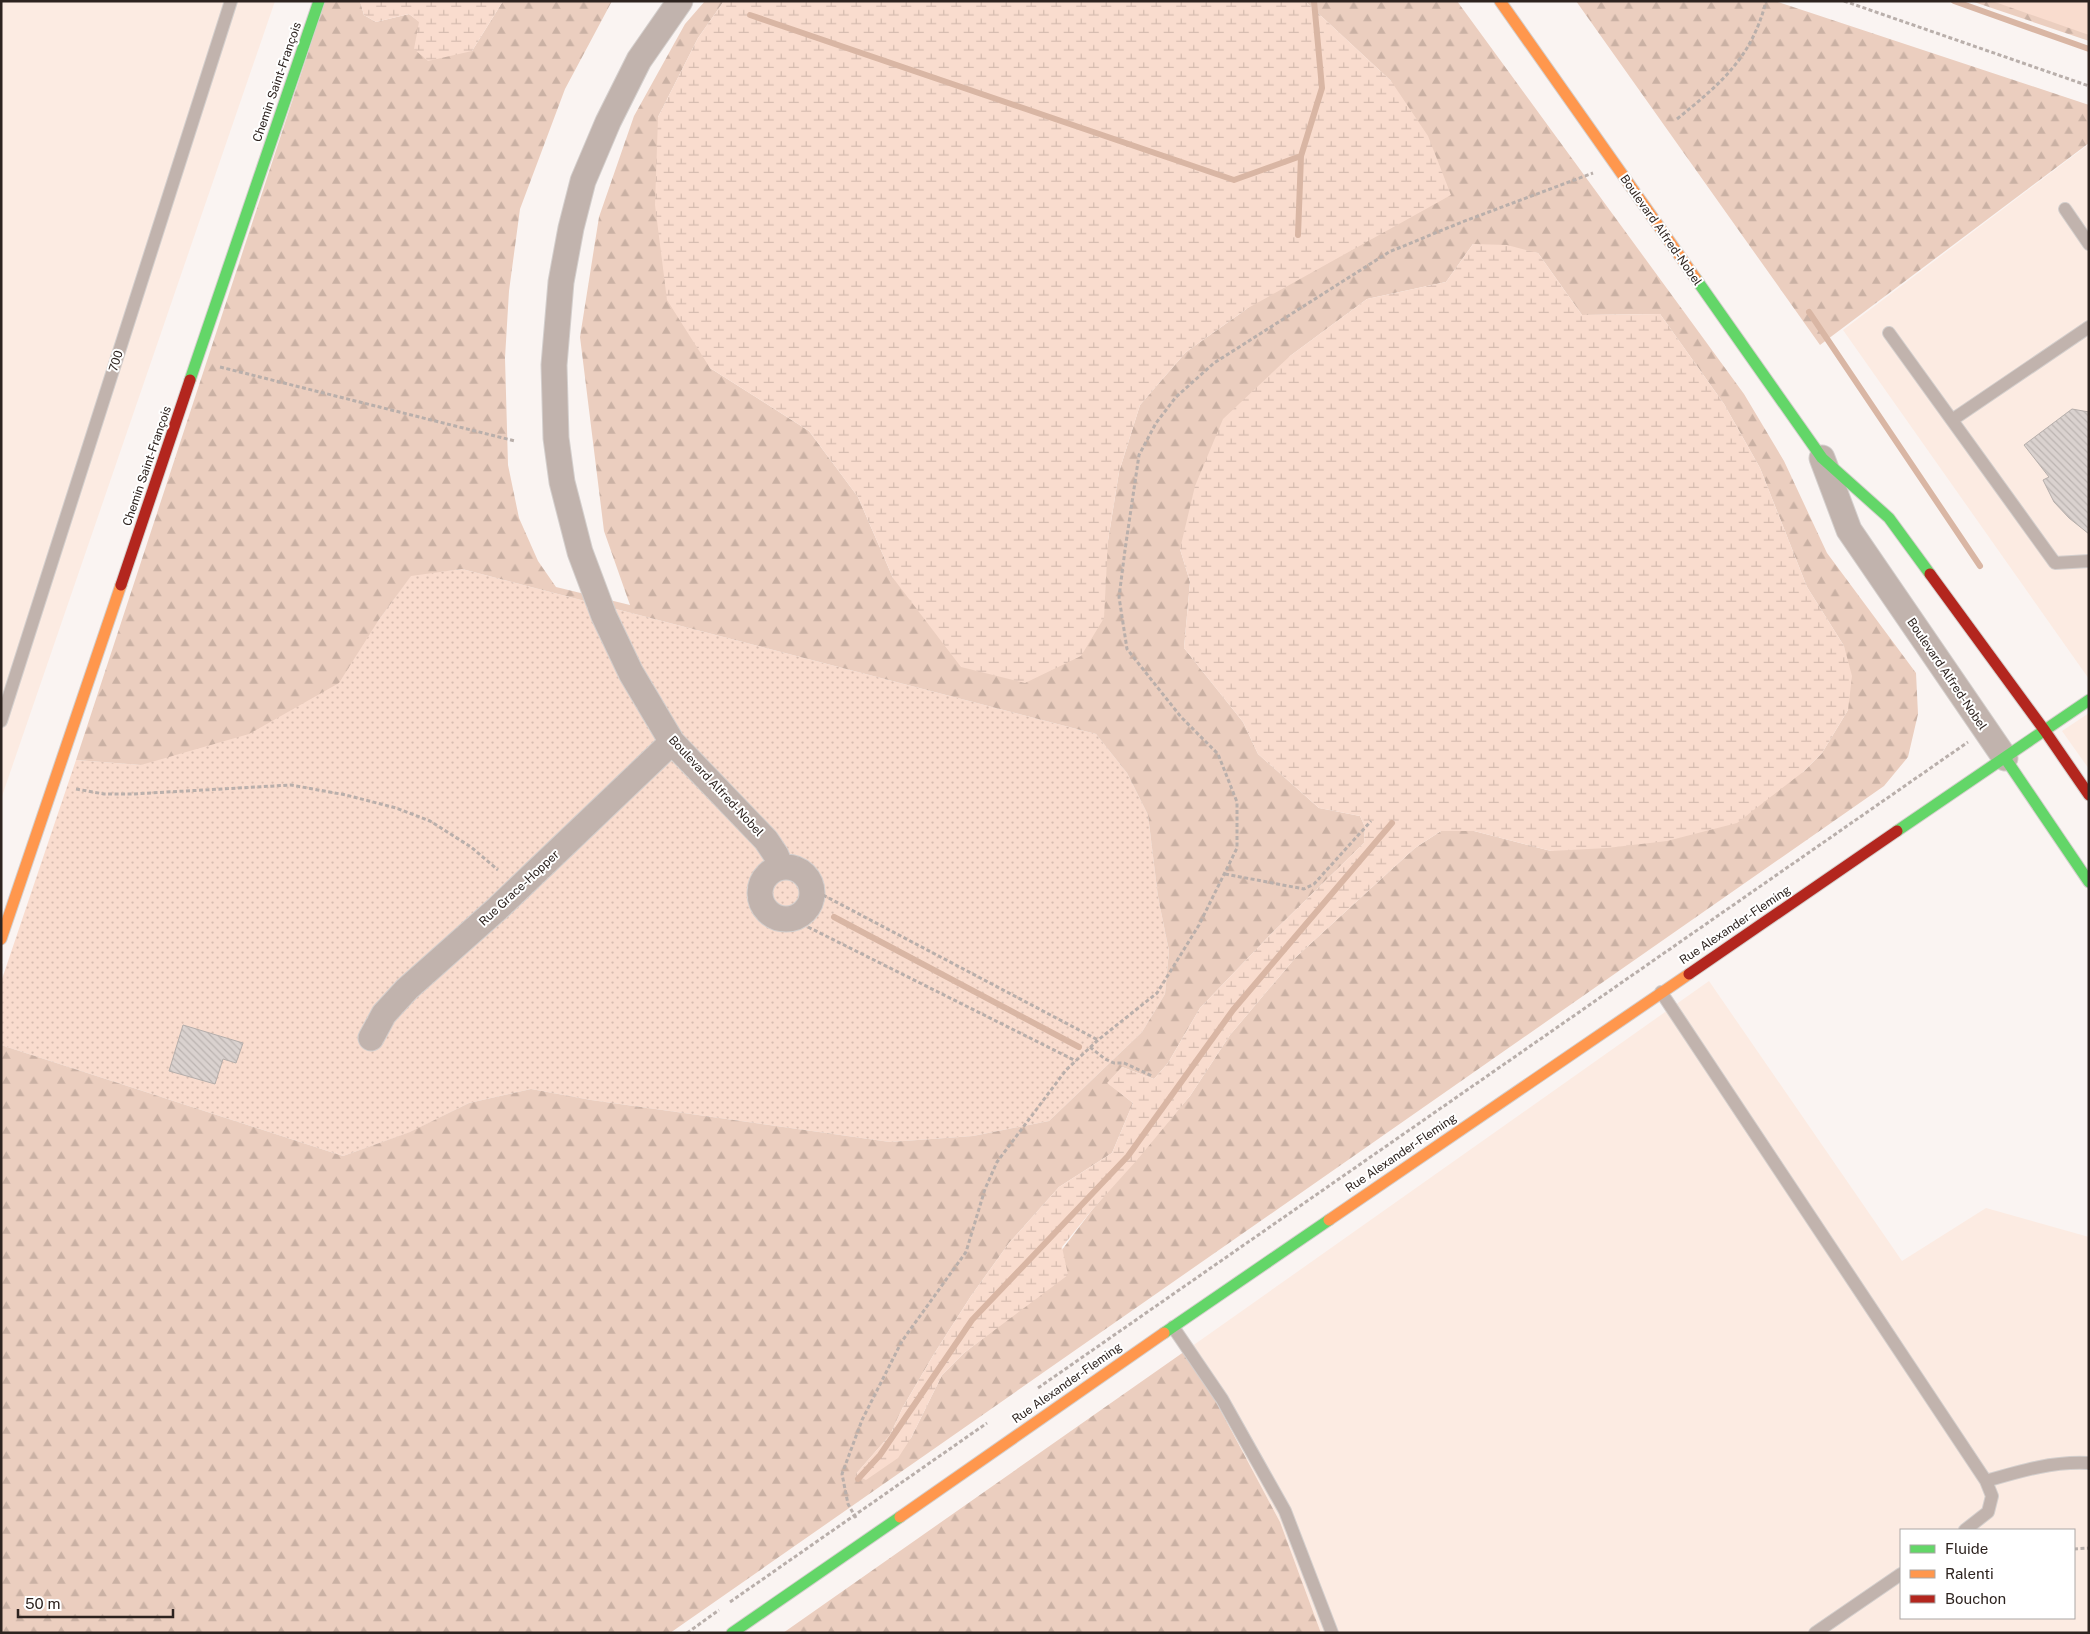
<svg xmlns="http://www.w3.org/2000/svg" width="2090" height="1634" viewBox="0 0 2090 1634" font-family="'Public Sans',sans-serif">
	<style>
		.built { fill: #fcebe2; fill-rule: evenodd }
		.grass { fill: url(#grass-dots) }
		.forest { fill: url(#forest-firs); fill-rule: evenodd }
		.wetland { fill: url(#wetland-marsh) }
		.green { fill: #f9dcce }
		.lines { fill: none; stroke-linecap: round; stroke-linejoin: round }
		.stream { stroke: #d9b6a4; stroke-width: 6 }
		.building { fill: url(#building-back-hatch); stroke: #b5aeab }
		.lane-casing { stroke: #d4cfcd; stroke-width: 14 }
		.street-casing { stroke: #d4cfcd; stroke-width: 27 }
		.fast-casing { stroke: #d4cfcd; stroke-width: 13 }
		.slow-casing { stroke: #d4cfcd; stroke-width: 13 }
		.jam-casing { stroke: #d4cfcd; stroke-width: 13 }
		.path { stroke: #b9afab; stroke-width: 3; stroke-dasharray: 4 2.5; stroke-linecap: butt }
		.lane { stroke: #c1b3ad; stroke-width: 12 }
		.street { stroke: #c1b3ad; stroke-width: 25 }
		.fast { stroke: #63d668; stroke-width: 11 }
		.slow { stroke: #ff974d; stroke-width: 11 }
		.jam { stroke: #b3261e; stroke-width: 11 }
		.labels { text-anchor: middle; dominant-baseline: central; stroke-width: 4; stroke-linejoin: round; paint-order: stroke }
		.street-label { font-size: 12px; fill: #2d231f; stroke: #fff }
	</style>
	<defs>
		<pattern id="grass-dots" width="8" height="8" patternUnits="userSpaceOnUse" patternTransform="scale(1.25)"><rect width="8" height="8" fill="#f9dcce"/><path d="M2 2h.1M6 6h.1" fill="none" stroke="#d6bcb0" stroke-width="1.8" stroke-linecap="round"/></pattern>
		<pattern id="forest-firs" width="22" height="20" patternUnits="userSpaceOnUse" patternTransform="scale(1.25)"><rect width="22" height="20" fill="#ebcebf"/><path d="M5 1l3.5 6h-7zM16 11l3.5 6h-7z" fill="#cab1a4"/></pattern>
		<pattern id="wetland-marsh" width="20" height="14" patternUnits="userSpaceOnUse" patternTransform="scale(1.25)"><rect width="20" height="14" fill="#f9dcce"/><path d="M1 5h8M5 5V1M11 12h8M15 12V8" fill="none" stroke="#d6bcb0"/></pattern>
		<pattern id="building-back-hatch" width="6" height="6" patternUnits="userSpaceOnUse" patternTransform="scale(1.25)"><rect width="6" height="6" fill="#dad2cf"/><path d="M-1 5l2 2M0 0l6 6M5-1l2 2" fill="none" stroke="#bbb4b1"/></pattern>
	</defs>
	<rect width="100%" height="100%" fill="#faf4f2"/>
	<!-- built -->
	<path class="built" d="M1 1H275L1 799Z
		M2089 144V679L1843 330Z
		M2089 713V769L2062 731Z
		M1709 981 1902 1261 1986 1208 2089 1237V1633H1321L1280 1522 1188 1349ZM1901 1530H2074V1618H1901Z"/>
	<!-- grass -->
	<path class="grass" d="M462 569 1096 734 1127 773 1148 815 1158 897 1169 951 1165 994 1142 1032 1049 1121 973 1136 890 1142 591 1100 531 1089 469 1103 411 1132 343 1156 1 1045V982L76 760 141 765 378 621 411 575Z"/>
	<!-- forest -->
	<path class="forest" d="M325 1H360L364 15 376 22 409 14 420 22 472 51 503 1H612L565 89 520 209 509 291 505 358 508 465 519 518 538 561 556 587 630 605 604 531 580 337 599 217 634 116 685 24 705 1H724L698 38 658 117 710 368 809 431 858 497 893 578 1108 541 1119 472 1140 405 1186 352 1248 308 1391 81 1305 1H1457L1744 394 1784 461 1827 553 1916 673 1918 714 1908 757 1884 786 670 1633H1V1045L343 1156 410 1132 469 1103 531 1089 591 1100 890 1142 973 1136 1049 1121 1142 1032 1165 994 1169 951 1158 897 1148 815 1127 773 1096 734 462 569 411 576 378 621 339 683 249 734 141 765 76 760ZM1473 244 1538 253 1582 315 1660 314 1724 404 1760 468 1807 587 1844 646 1848 710 1822 753 1803 772 1551 851 1474 831H1441L1415 848 1296 957 1230 1035 1190 1096 1092 1210 1013 1315 964 1353 942 1375 911 1438 856 1474 890 1435 903 1407 934 1354 971 1296 1009 1243 1059 1187 1112 1153 1133 1103 1108 1083 1122 1067 1154 1079 1168 1063 1200 1008 1271 934 1364 843 1365 827 1360 816 1319 808 1258 754 1243 722 1184 648 1190 582 1180 549 1290 356 1367 299 1446 282Z
		M1576 1H1775L2089 105V143L1820 345Z
		M1971 1H2089V41Z
		M1188 1349 1280 1522 1321 1633H783Z"/>
	<!-- wetland -->
	<path class="wetland" d="M360 1H503L472 51 428 61 414 49 419 22 409 14 376 22 364 15Z
		M724 1H1305L1391 81 1428 136 1451 195 1248 308 1186 352 1140 405 1119 472 1108 541 1104 618 1081 656 1025 683 961 667 893 578 858 497 809 431 710 368 667 300 655 205 658 117 698 38Z
		M1473 244 1507 245 1538 253 1582 315 1660 314 1724 404 1760 468 1807 587 1844 646 1852 676 1848 710 1822 753 1803 772 1737 823 1667 841 1607 848 1551 851 1474 831H1441L1415 848 1296 957 1230 1035 1190 1096 1137 1160 1092 1210 1062 1247 1068 1275 964 1353 942 1375 911 1438 898 1458 866 1480 855 1475 890 1435 903 1407 934 1354 971 1296 1009 1243 1059 1187 1112 1153 1133 1103 1107 1083 1122 1067 1154 1079 1168 1063 1200 1008 1271 934 1364 843 1365 827 1360 816 1319 808 1258 754 1243 722 1184 648 1190 582 1180 549 1195 486 1223 419 1290 356 1367 299 1446 282Z"/>
	<!-- green -->
	<path class="green" d="M1992 1H2089V35Z"/>
	<g class="lines">
		<!-- stream -->
		<path class="stream" d="M1954 1 2089 49
			M750 15 1234 180 1301 156
			M1298 235 1301 156 1322 88 1314 1
			M1809 312 1980 566
			M834 917 1079 1047
			M858 1479 880 1455 972 1320 1128 1156 1233 1010 1392 823"/>
	</g>
	<!-- building -->
	<path class="building" d="M2072 409 2089 412V534L2069 518 2054 502 2043 480 2049 477 2024 445Z
		M183 1025 243 1043 236 1063 223 1059 215 1084 169 1071Z"/>
	<g class="lines">
		<!-- lane casing -->
		<g class="lane-casing">
			<path id="lane" d="M2065 209 2089 244
				M1889 333 2055 563 2089 561
				M1952 420 2089 327
				M1 721 231 1
				M1661 992 1986 1481 1992 1496 1988 1512 1965 1530
				M1173 1327 1222 1399 1285 1511 1332 1633
				M1986 1481C2020 1471 2053 1461 2089 1463
				M1815 1633 1901 1574"/>
		</g>
		<!-- street casing -->
		<g class="street-casing">
			<path id="street" d="M680 1 639 60 608 122 583 181 571 228 561 282 554 365 556 438 562 482 580 552 604 616 631 673 672 742 766 840 776 855 781 867
				M1822 458 1849 530 2005 758
				M760 893a26 26 0 1 1 52 0a26 26 0 1 1-52 0Z
				M371 1038 384 1014 407 989 497 909 672 742"/>
		</g>
		<!-- fast casing -->
		<g class="fast-casing">
			<path id="fast" d="M1696 279 1822 458 1889 518 1930 574
				M190 380 319 1
				M2005 758 2089 882
				M1897 831 2089 700
				M1164 1333 1329 1220
				M732 1633 900 1517"/>
		</g>
		<!-- slow casing -->
		<g class="slow-casing">
			<path id="slow" d="M1500 1 1696 279
				M1 939 121 585
				M1329 1220 1689 974
				M900 1517 1164 1333"/>
		</g>
		<!-- jam casing -->
		<g class="jam-casing">
			<path id="jam" d="M1930 574 2045 731 2089 795
				M121 585 190 380
				M1689 974 1897 831"/>
		</g>
		<!-- path -->
		<path class="path" d="M1844 1 2089 86
			M1677 119C1720 84 1752 58 1766 1
			M220 367 515 441
			M76 789 104 794H133L291 785 346 795 396 808 430 821 471 847 498 870
			M1225 874 1304 889 1314 884 1371 821
			M823 895 1098 1040
			M808 927 1076 1061
			M1090 1047 1105 1059 1114 1063H1124L1152 1076
			M1038 1388 1968 742
			M856 1518 848 1504 842 1474 862 1420 902 1341 966 1252 985 1189 997 1162 1066 1070 1098 1040 1157 993 1199 925 1237 848V802L1218 754 1181 717 1127 649 1119 597 1125 550 1139 455 1156 423 1176 397 1214 363 1389 252 1462 222 1593 173
			M2074 1549 2089 1548
			M730 1602 987 1423
			M687 1633 719 1610"/>
		<!-- lane -->
		<use href="#lane" class="lane"/>
		<!-- street -->
		<use href="#street" class="street"/>
		<!-- fast -->
		<use href="#fast" class="fast"/>
		<!-- slow -->
		<use href="#slow" class="slow"/>
		<!-- jam -->
		<use href="#jam" class="jam"/>
	</g>
	<g class="labels">
		<!-- street labels -->
		<g class="street-label">
			<text transform="translate(277 82) rotate(-71)">Chemin Saint-François</text>
			<text transform="translate(1661 230) rotate(55)">Boulevard Alfred-Nobel</text>
			<text transform="translate(116 361) rotate(-72)">700</text>
			<text transform="translate(147 466) rotate(-71)">Chemin Saint-François</text>
			<text transform="translate(1947 674) rotate(56)">Boulevard Alfred-Nobel</text>
			<text transform="translate(716 786) rotate(47)">Boulevard Alfred-Nobel</text>
			<text transform="translate(519 888) rotate(-43)">Rue Grace-Hopper</text>
			<text transform="translate(1735 925) rotate(-34)">Rue Alexander-Fleming</text>
			<text transform="translate(1401 1153) rotate(-34)">Rue Alexander-Fleming</text>
			<text transform="translate(1067 1383) rotate(-35)">Rue Alexander-Fleming</text>
		</g>
	</g>
	<!-- border -->
	<rect width="2090" height="1634" fill="none" stroke="#2d231f" stroke-width="5"/>
	<!-- legend -->
	<rect x="1900" y="1529" width="175" height="90" fill="#ffffff" stroke="#aba7a5"/>
	<rect x="1910" y="1545" width="25" height="8" fill="#63d668" stroke="#aba7a5"/>
	<text x="1945" y="1554" font-size="15" fill="#2d231f">Fluide</text>
	<rect x="1910" y="1570" width="25" height="8" fill="#ff974d" stroke="#aba7a5"/>
	<text x="1945" y="1579" font-size="15" fill="#2d231f">Ralenti</text>
	<rect x="1910" y="1595" width="25" height="8" fill="#b3261e" stroke="#aba7a5"/>
	<text x="1945" y="1604" font-size="15" fill="#2d231f">Bouchon</text>
	<!-- scale -->
	<path d="M18 1609v8h155v-8" fill="none" stroke="#2d231f" stroke-width="2.5"/>
	<text x="25" y="1609" font-size="15" fill="#2d231f" stroke="#ffffff" stroke-width="4" paint-order="stroke">50 m</text>
</svg>
